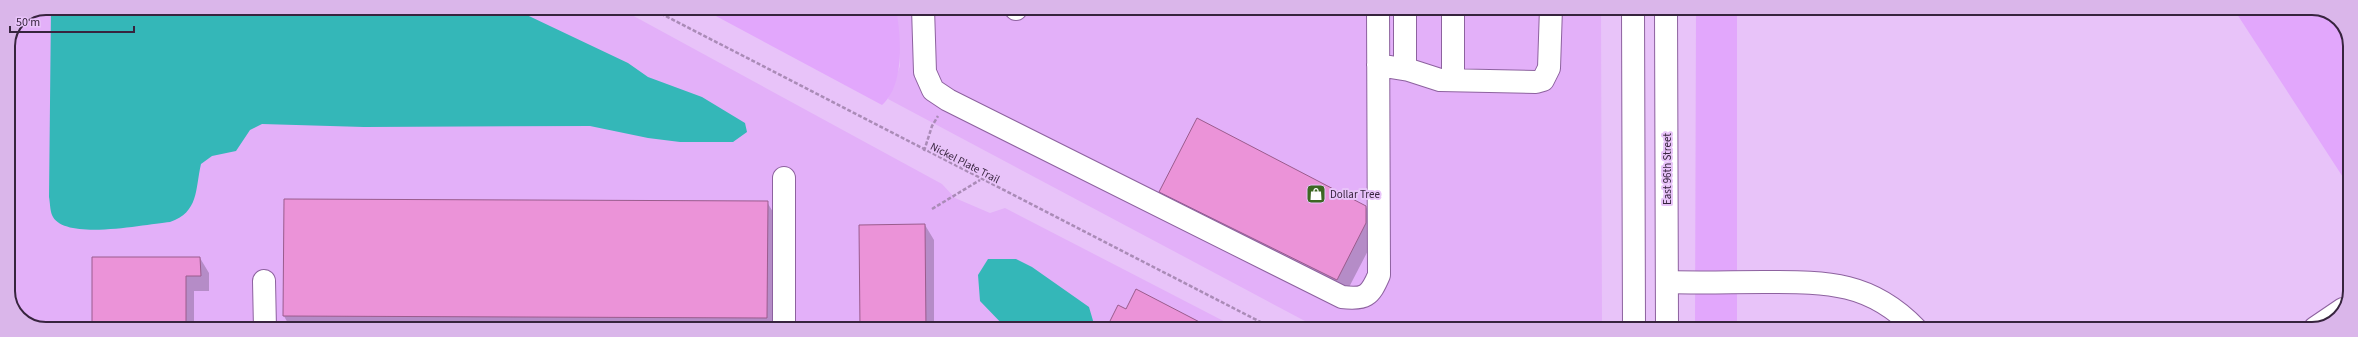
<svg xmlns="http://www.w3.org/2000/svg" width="2358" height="337" viewBox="0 0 2358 337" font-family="'Source Sans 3',sans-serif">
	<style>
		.built { fill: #e3b0f9 }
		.green { fill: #e2a7fc }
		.water { fill: #34b7b8 }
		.shadow { fill: #0003 }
		.building { fill: #eb93d8; stroke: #9a5c8d }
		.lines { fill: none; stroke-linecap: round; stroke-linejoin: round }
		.minor-casing { stroke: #8d629f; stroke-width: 24 }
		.major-casing { stroke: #8d629f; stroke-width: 24 }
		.path { stroke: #aa8bb7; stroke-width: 2.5; stroke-dasharray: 4 2; stroke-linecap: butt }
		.minor { stroke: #fff; stroke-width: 22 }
		.major { stroke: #fff; stroke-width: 22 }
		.labels { text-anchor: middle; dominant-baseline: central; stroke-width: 4; stroke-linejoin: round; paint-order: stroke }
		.street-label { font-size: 11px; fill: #37243e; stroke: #e8c3f9 }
		.poi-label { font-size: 11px; fill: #37243e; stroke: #e8c3f9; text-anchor: start }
		.rim { fill: none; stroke: #37243e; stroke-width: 2 }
	</style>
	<rect width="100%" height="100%" fill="#e8c3f9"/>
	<!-- built -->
	<path class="built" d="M46 8H619L942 184 955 198 990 213 1005 208 1239 329H41L19 318 8 296V46L19 19Z
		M896 8H1601L1602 329H1320L888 99 900 66Z"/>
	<!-- green -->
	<path class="green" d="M701 8H896C901 36 905 85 882 105Z
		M1696 8H1737V329H1695Z
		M2233 8H2317L2339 19 2350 41V188Z"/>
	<!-- water -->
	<path class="water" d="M51 8H512L628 63 648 77 702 97 745 123 747 132 733 142H680L648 138 590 126 364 127 262 124 250 130 236 151 212 156 201 164C195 190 199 212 170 222 146 224 63 242 52 215 50 210 50 202 49 197Z
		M988 259H1016L1032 267 1089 307 1094 324 1093 329H1007L980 301 978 275Z"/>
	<!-- shadow -->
	<path class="shadow" d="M1160 192 1366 207 1374 222V239L1345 295 1169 207Z
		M285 200 767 202 776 217 775 329H291L284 316Z
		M925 225 934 240V329H861Z
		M200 258 209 273V291H194V329H93Z"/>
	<!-- building -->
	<path class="building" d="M1197 118 1366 206V223L1337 280 1159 192Z
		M284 199 768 201 767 318 283 316Z
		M925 224 926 329H860L859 225Z
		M92 257H200L201 276H186V329H92Z
		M1136 289 1213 329H1106L1118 305 1126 309Z"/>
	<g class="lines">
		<!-- minor casing -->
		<g class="minor-casing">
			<path id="minor" d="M923 8 925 72 933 90 948 100 1342 297C1365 300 1370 296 1379 275L1378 8
				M1015 8 1016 9
				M1453 8V80
				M1378 65 1409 70 1440 80 1536 82 1543 80 1549 68 1551 8
				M1405 69V8
				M264 281 265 329
				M1667 282C1699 283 1732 282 1764 282 1826 282 1870 281 1916 329
				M2315 328 2343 309
				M784 329V178"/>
		</g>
		<!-- major casing -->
		<g class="major-casing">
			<path id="major" d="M1633 8 1634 329
				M1666 8 1667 329"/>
		</g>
		<!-- path -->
		<path class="path" d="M650 8 1274 329
			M924 151 932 126 938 116
			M932 209 980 180"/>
		<!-- minor -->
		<use href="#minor" class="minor"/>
		<!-- major -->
		<use href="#major" class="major"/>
	</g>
	<!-- icons -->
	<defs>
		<g id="shop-square" transform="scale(1)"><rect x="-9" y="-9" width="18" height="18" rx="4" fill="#3d6723" stroke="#e8c3f9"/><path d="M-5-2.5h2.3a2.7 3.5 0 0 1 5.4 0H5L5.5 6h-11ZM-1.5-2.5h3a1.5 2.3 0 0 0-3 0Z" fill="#fff"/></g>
	</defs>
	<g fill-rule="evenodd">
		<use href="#shop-square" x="1316" y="194"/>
	</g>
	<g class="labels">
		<!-- street labels -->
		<g class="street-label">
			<text transform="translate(965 163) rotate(27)">Nickel Plate Trail</text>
			<text transform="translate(1667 169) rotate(-90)">East 96th Street</text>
		</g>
		<!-- poi labels -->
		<g class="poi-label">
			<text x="1330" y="194">Dollar Tree</text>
		</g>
	</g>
	<!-- crop -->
	<path d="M0 0H2358V337H0ZM46 15H2312A31 31 0 0 1 2343 46V291A31 31 0 0 1 2312 322H46A31 31 0 0 1 15 291V46A31 31 0 0 1 46 15Z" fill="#dab6ea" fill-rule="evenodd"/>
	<path class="rim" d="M46 15H2312A31 31 0 0 1 2343 46V291A31 31 0 0 1 2312 322H46A31 31 0 0 1 15 291V46A31 31 0 0 1 46 15Z"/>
	<!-- scale -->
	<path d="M10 26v6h124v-6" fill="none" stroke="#37243e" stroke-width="2"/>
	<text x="16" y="26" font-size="12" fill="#37243e" stroke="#e8c3f9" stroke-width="3" paint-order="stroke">50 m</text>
</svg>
